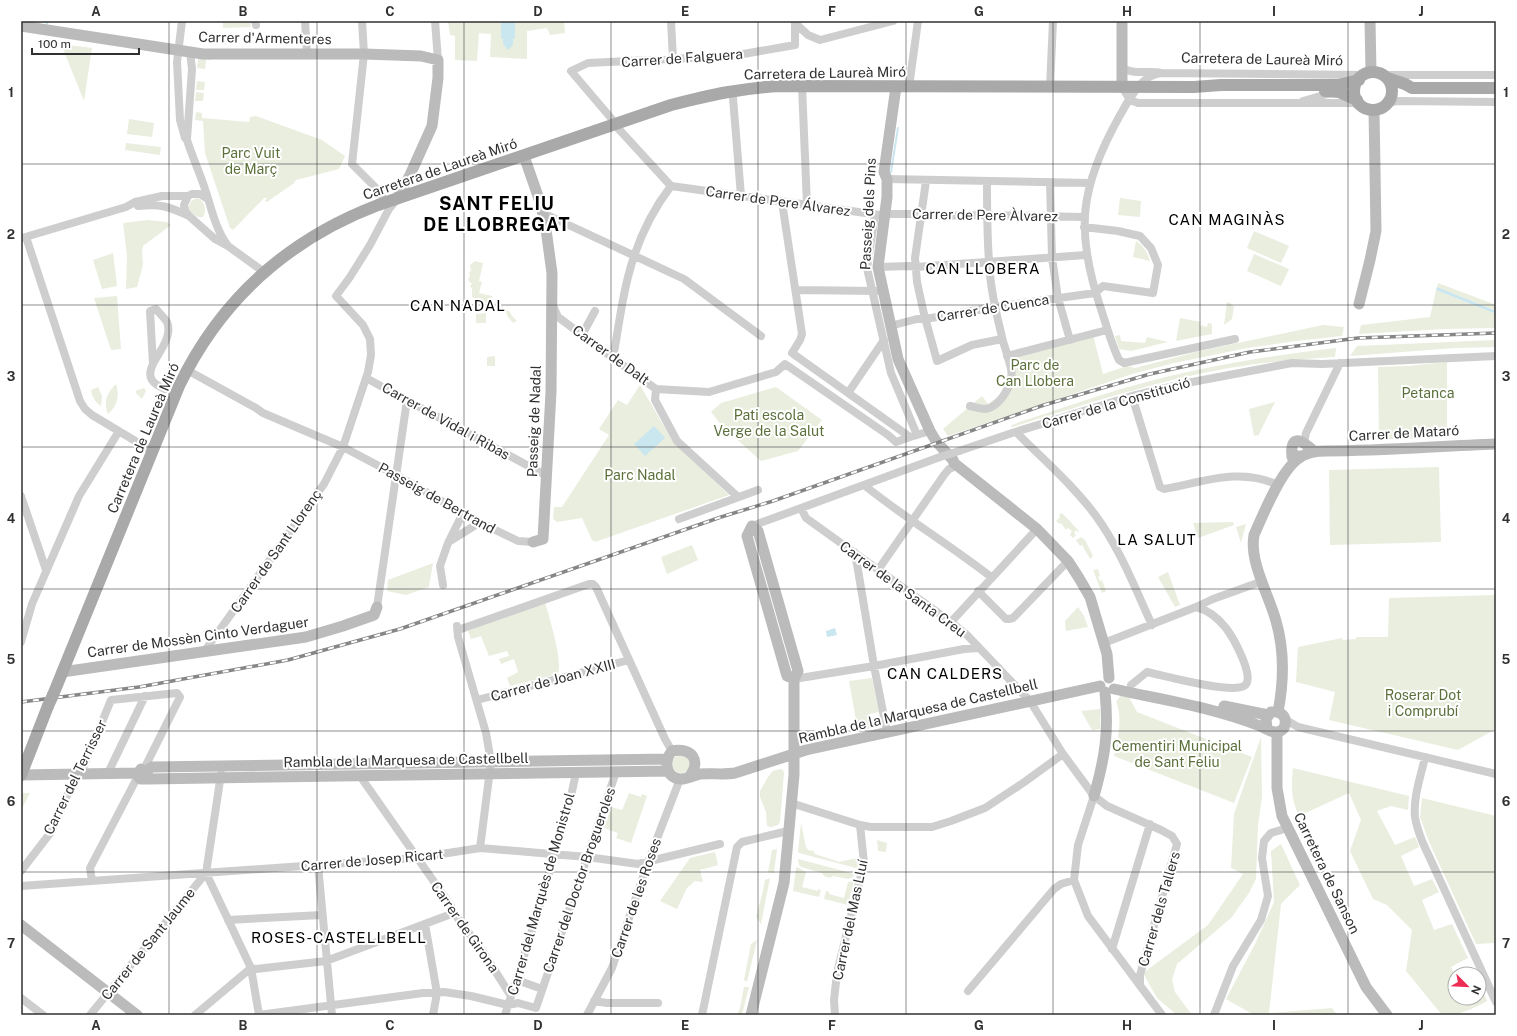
<svg xmlns="http://www.w3.org/2000/svg" width="1517" height="1036" viewBox="0 0 1517 1036" font-family="'Public Sans',sans-serif">
	<style>
		.green { fill: #e9eedf }
		.water { fill: #cae6ef }
		.lines { fill: none; stroke-linecap: round; stroke-linejoin: round }
		.stream { stroke: #cae6ef; stroke-width: 2 }
		.street { stroke: #cecece; stroke-width: 8 }
		.secondary { stroke: #bbb; stroke-width: 11 }
		.primary { stroke: #a9a9a9; stroke-width: 12 }
		.rail-casing { stroke: #868686; stroke-width: 3.5 }
		.rail { stroke: #fff; stroke-width: 2; stroke-dasharray: 6; stroke-linecap: butt }
		.street-bridge { stroke: #cecece; stroke-width: 8 }
		.primary-bridge { stroke: #a9a9a9; stroke-width: 12 }
		.grid { fill: none; stroke: #313131; stroke-width: 1; stroke-opacity: 0.55 }
		.labels { text-anchor: middle; dominant-baseline: central; stroke-width: 4; stroke-linejoin: round; paint-order: stroke }
		.street-label { font-size: 14px; fill: #313131; stroke: #fff }
		.park-label { font-size: 14px; fill: #5b703b; stroke: #fff }
		.neighbourhood-label { font-size: 15px; letter-spacing: 1px; fill: #000; stroke: #fff }
		.district-label { font-size: 18px; font-weight: bold; letter-spacing: 1px; fill: #000; stroke: #fff }
		.neatline { fill: none; stroke: #313131; stroke-width: 1.5 }
		.grid-label { font-size: 13px; text-anchor: middle; font-weight: bold; fill: #313131 }
	</style>
	<rect width="100%" height="100%" fill="#fff"/>
	<!-- green -->
	<path class="green" d="M223 21H250L251 27 223 28Z
		M448 21H564L565 33 550 35 547 28 527 31V59L490 57 491 34 479 33 477 61 455 60V36L450 35Z
		M61 44 92 48 84 101Z
		M213 57 212 60H206L205 69 197 68 198 60 200 58Z
		M197 81 205 82 204 90H196Z
		M196 92 204 93 203 101H195Z
		M196 112 202 113V118L249 122 250 117 256 116 322 140 345 156 339 169 296 180 294 183 267 202 265 201 267 198H264L233 230 230 228 205 153 203 121 195 120Z
		M129 119 154 123 152 137 127 134Z
		M126 143 161 147 160 155 125 150Z
		M197 198C205 201 207 210 203 217 196 218 191 214 188 208L191 201Z
		M1120 198 1141 201 1140 217 1118 215Z
		M148 220 167 222 171 225 143 246 142 251 143 265 137 287 126 289 127 256 123 223Z
		M1254 231 1289 246 1281 263 1247 248Z
		M1136 241C1144 246 1147 252 1150 261L1133 257Z
		M113 253 117 286 102 289 93 260Z
		M1254 254 1289 269 1281 286 1247 271Z
		M475 261 483 263 479 281 482 282 479 293 492 296 490 304 472 297V289L470 286 472 284 468 280 470 276 469 273 471 271 470 265Z
		M1438 283 1496 305V311L1437 287Z
		M1436 290 1496 314V328L1444 329 1359 334 1361 325 1430 317Z
		M117 296 121 349 111 350 94 298Z
		M493 301 510 312 512 316 517 321 513 323 508 317 506 312 499 308Z
		M1227 302 1230 303 1234 307 1232 319 1224 325Z
		M486 313V323H476V314Z
		M1180 318 1201 322 1200 325 1207 327 1208 323 1212 324V334L1176 341Z
		M1323 325 1344 327 1342 336 1296 341 1247 348 1174 363 1132 374 948 436 943 429 982 396 988 404C1003 393 1010 386 1008 367H1006L1004 359 1093 335 1103 374 1127 366 1135 368 1196 352Z
		M1120 335 1121 341 1145 343 1147 337 1168 342 1131 351 1119 349 1115 336Z
		M1496 340V347L1455 348 1350 356 1357 346Z
		M1336 348 1335 357C1300 359 1264 362 1229 368 1155 381 1084 405 1012 427L1011 425C1051 412 1092 397 1132 386 1199 367 1268 356 1336 348Z
		M495 356V366H487V357Z
		M1447 362V435L1409 439H1379L1378 367 1408 366Z
		M116 384C120 396 117 406 108 414 103 403 107 392 116 384Z
		M640 385 672 440 729 495 595 542 592 540 582 518 557 522 553 519 554 507H562L609 435 599 429 618 400 627 405Z
		M98 387 102 396 101 406C95 402 92 397 91 390Z
		M776 387 822 420 798 451 761 461 722 426 711 412 721 403Z
		M144 388 146 391 142 399 135 392 139 389V390Z
		M1275 402 1258 436 1257 435 1254 436 1249 409Z
		M1439 467 1441 542 1330 545 1329 470Z
		M1062 513 1079 531 1078 532 1076 530 1074 533 1076 535 1073 538 1070 535 1072 531 1068 528 1066 530 1061 523 1060 524 1056 521 1060 517 1059 515Z
		M1233 522 1234 525 1198 538 1193 523Z
		M1246 524 1241 543 1236 527Z
		M1081 537 1085 540 1093 556 1090 559 1082 545 1080 546 1076 540Z
		M692 545 698 560 667 574 661 557Z
		M433 563 429 587 406 595 387 591 388 580Z
		M1098 569 1100 576 1098 577 1100 581 1102 580 1106 591 1102 593 1093 570Z
		M1168 572 1180 605 1175 607 1158 577Z
		M1496 595V729L1458 750 1329 720 1335 692 1296 682 1298 647 1342 638 1343 640 1356 639V637H1388L1389 598Z
		M545 602C549 617 563 661 558 674L510 686 507 678 518 672 514 659 501 664 499 659 509 656 507 651 489 656 481 636 471 639 468 631 512 613Z
		M1078 607 1084 616 1088 627 1066 631 1065 621Z
		M872 678 879 712 869 714 871 728 858 731 849 681Z
		M1121 695 1129 697 1137 712 1252 757 1234 803 1114 756C1118 740 1123 717 1116 702Z
		M1100 709V729L1092 730 1081 711Z
		M1261 737 1262 796 1258 825 1256 879 1249 893 1231 918 1177 964 1172 980 1175 992 1192 1015H1177L1157 998 1143 973 1208 925 1243 874 1231 868 1234 814Z
		M672 764a9 9 0 1 1 18 0a9 9 0 1 1-18 0Z
		M1293 768 1409 796 1408 810 1391 806 1377 811 1395 845 1415 837 1419 847 1401 856 1414 886 1432 879 1439 892 1422 900 1434 930 1452 924 1468 958 1451 967 1455 975V998H1479V990L1482 989 1487 1001C1473 1009 1460 1015 1442 1015L1406 971 1412 930 1387 905 1373 899 1350 851 1361 820 1349 793 1299 816C1291 799 1291 787 1293 768Z
		M780 769 783 770 784 773 780 822 778 825 771 827 767 826 766 812 760 797V791L770 774 773 771Z
		M23 793H30L21 810V798Z
		M629 793 641 797 642 794 647 796 631 843 616 838 618 833 604 828 611 807 622 810Z
		M1422 798 1496 816V943L1476 944 1430 844 1420 817Z
		M801 823 806 847 808 850 814 851 815 854 839 862 862 857 859 867 856 868 799 853 798 852Z
		M877 840 887 843 886 852 878 851Z
		M1281 844 1300 885 1281 904 1269 1013 1332 1008 1337 1015H1254L1226 999 1255 944 1274 902 1271 851Z
		M777 849 774 873 768 872 772 850Z
		M715 852 718 865 700 870 703 882 695 881 687 888 677 909 660 901 690 858Z
		M798 859 855 874 853 877 849 879 833 876 830 878 824 876 822 873 801 867 799 865Z
		M797 867 806 872 802 887 818 891V889L821 890 819 897 793 891 796 868Z
		M770 878 761 924 756 917C759 905 763 893 765 880Z
		M854 881 848 905 824 899 826 891 829 892V894L844 898 848 882Z
		M757 940 747 982 744 980 751 944Z
		M744 987H749L742 1015H737L740 1008Z"/>
	<!-- water -->
	<path class="water" d="M501 21H515V39H513V45L508 50 503 44V39H501Z
		M1437 287 1496 311V314L1436 290Z
		M654 426 665 438 645 456 634 444Z
		M835 628 837 635 827 637 826 631Z"/>
	<g class="lines">
		<!-- stream -->
		<path class="stream" d="M46 21 47 24
			M891 172 898 128"/>
		<!-- street -->
		<path class="street" d="M182 21 177 62 180 120 185 138 187 140C192 156 199 171 204 186 211 206 215 229 228 246
			M255 21 256 25
			M305 21 307 54
			M362 21 364 54 352 164 379 191 386 203
			M435 21 438 60
			M671 21 673 59
			M795 23 808 35 820 40 893 21
			M1121 66C1131 76 1149 70 1161 73L1363 75
			M1161 73C1156 74 1149 76 1145 80 1134 89 1126 105 1119 117 1080 187 1075 230 1100 306 1106 324 1111 343 1119 360L1124 363 1235 339
			M1387 75H1496
			M802 86 807 205
			M909 87 918 21
			M1050 87 1053 21
			M1122 87 1130 100 1138 103H1353L1362 106
			M734 90 733 98 741 196
			M1303 101 1331 93
			M1386 104 1397 101 1496 102
			M187 139 192 69 190 52
			M887 179 1090 183
			M926 181 915 258 917 282 924 314 937 361 972 345 1002 339
			M1050 182 1052 258 1058 298 1070 340
			M671 186 880 215
			M208 199 200 194H192L188 196 184 205 185 211 189 216 215 239 228 246 264 272
			M782 202 802 334 800 340 792 353 910 437
			M138 206C161 204 168 206 189 216
			M543 213 684 279 761 336
			M885 214H913L920 216 987 215 1084 217
			M875 215 867 268 891 373 917 435
			M26 237 80 401 85 409 92 415 152 451
			M22 238 126 207 135 202 162 196H188
			M878 267 909 266 916 267 1086 255
			M796 290 877 291
			M553 306 558 317 613 358 656 389 709 392 776 372 785 364 888 435 896 442 910 437 930 431
			M156 309C159 313 164 317 167 322 173 336 159 352 153 364L150 311Z
			M890 326 917 319H925L995 307 1095 293 1103 286 1153 293 1158 265 1151 248 1140 236 1118 231 1084 227
			M582 335 595 311
			M1007 356 1107 330
			M613 358C618 332 621 304 628 277 636 245 651 212 671 186L615 125 611 118 571 71 588 63 732 56 795 45V21
			M153 364C146 378 153 384 165 389
			M187 370 256 408 263 413 343 447 396 475 477 521 518 541 533 542
			M366 378 547 476
			M656 389 655 400 677 441 738 497
			M848 393 884 340
			M1132 396 1160 487 1164 489C1204 482 1239 467 1278 485
			M970 406C974 407 980 409 985 409 998 408 1009 390 1011 378 1014 366 1004 349 1002 337 996 312 990 287 989 261 987 235 987 208 987 182
			M1016 432C1043 459 1073 485 1096 516 1120 549 1135 588 1152 625
			M1304 443 1306 433 1340 363
			M959 451 1012 433 1132 396 1187 383 1292 363 1322 364 1496 356
			M864 485C905 518 950 545 991 577
			M21 496 46 570
			M801 508 806 518 951 622 967 635 1030 701 1063 754 1094 796 1107 806 1161 830 1172 836 1177 844 1140 975V984
			M679 519 758 490
			M752 526 940 457
			M450 541 474 526 477 521
			M854 552 857 564 874 666 887 732
			M878 570 944 475 949 469 956 466
			M443 585 440 566 448 543 463 513
			M978 591 1006 619H1009
			M377 607 407 400
			M1196 607 1213 599 1263 581
			M1009 619 1013 618 1068 561
			M951 622 1037 529
			M457 626 458 637 486 733 491 762 480 848
			M458 630 589 584H593L596 587 665 739 672 751
			M21 642 32 604 79 496 119 431
			M1104 643 1196 607C1208 610 1218 618 1226 628 1232 636 1257 679 1244 686 1230 694 1166 676 1147 672L1131 685
			M204 652 324 484 343 447 368 372 371 355 370 339 363 325 336 296 350 277 370 245 389 209 397 199
			M794 679 874 666 964 649 979 648
			M477 700 629 660
			M1286 720 1298 727 1496 774
			M1425 757C1421 776 1413 797 1415 817 1416 825 1419 833 1422 841L1496 1002
			M108 773 145 696
			M221 774 206 873 251 968 259 1015
			M360 776 451 906 454 913 483 952 511 996
			M1094 796 1078 845 1074 880 1088 916 1162 1015
			M791 803 860 825 871 827H932L951 821 985 808 1023 783 1063 754
			M318 865 332 1015
			M21 871 51 832 73 782 84 766 111 700 177 693 180 697 144 769
			M92 881 90 868 138 776
			M21 886 416 858 480 848 587 857 638 864 720 844
			M228 920 322 915
			M425 924 437 993 433 1015
			M1112 949 1150 824
			M251 968 256 969 326 961 454 913
			M517 980 542 989
			M968 991 1054 889 1061 884 1074 880
			M21 998 43 1015
			M594 1001 607 1003H658
			M90 1015 206 873
			M195 1015 251 968
			M259 1015 423 993 444 992 471 996 508 1005 518 1003 536 1008 616 772
			M505 1015 536 918 571 796 576 773
			M587 1015 612 968 648 862 680 779
			M702 1015 737 847 742 842 788 831
			M835 1015 834 1000 837 973 864 863 860 825
			M1214 1015 1233 966 1261 920 1268 896 1262 858 1264 841 1271 833 1288 828"/>
		<!-- secondary -->
		<path class="secondary" d="M1370 21 1371 72
			M21 26 203 54H364L421 56 438 60V78L432 126 410 175 397 199
			M896 87 884 172 887 179V197L878 267 898 359 930 431 936 441 953 460 954 463 1037 529 1068 561 1079 578 1090 597 1107 654 1109 678
			M1122 87V21
			M524 156 539 199 545 222 552 273 551 392 543 539 533 542
			M1359 304 1370 260 1376 231 1374 110
			M1292 452C1298 461 1305 453 1314 452 1317 451 1322 451 1326 451 1383 451 1439 446 1496 444
			M1292 457C1292 454 1291 450 1292 448 1294 432 1309 447 1314 451
			M62 672 306 637 343 626 374 615 377 607
			M1114 689C1162 700 1213 707 1260 726 1268 729 1276 737 1284 728 1288 718 1282 710 1271 712L1266 719 1267 728
			M1224 706 1268 715
			M1278 712C1284 681 1285 652 1276 621 1269 595 1249 562 1254 535 1263 515 1282 467 1301 457
			M1277 733V788L1282 816 1366 987 1387 1015
			M138 773V776L140 779H148L668 771
			M21 775 138 773 141 769 146 771 152 767 667 759
			M689 777C702 761 692 747 672 751 663 761 666 779 681 779 688 779 694 775 700 774 711 773 723 775 735 773L806 750 1100 686
			M1094 796C1105 757 1109 733 1105 692
			M21 925 137 1015
			M751 1015 784 883 794 775V679L798 671 758 531 752 526 747 536 787 676 794 679"/>
		<!-- primary -->
		<path class="primary" d="M1354 91a19 19 0 1 1 38 0a19 19 0 1 1-38 0Z
			M1387 78 1405 84 1412 88H1496
			M1325 91 1339 92 1357 100
			M53 695 179 386C221 299 289 239 378 205L671 105C710 95 740 88 781 86L1194 87 1221 85H1338L1359 80
			M21 775 48 706"/>
		<!-- rail casing -->
		<g class="rail-casing">
			<path id="rail" d="M21 702 139 687 288 660 400 629 721 517 773 501 1044 405 1150 374 1250 352 1358 338 1496 333"/>
		</g>
		<!-- rail -->
		<use href="#rail" class="rail"/>
		<!-- street-bridge -->
		<path class="street-bridge" d="M940 457 959 451"/>
		<!-- primary-bridge -->
		<path class="primary-bridge" d="M48 706 53 695"/>
	</g>
	<!-- grid -->
	<path class="grid" d="M169 21V1015M317 21V1015M464 21V1015M611 21V1015M758 21V1015M906 21V1015M1053 21V1015M1200 21V1015M1348 21V1015M21 164H1496M21 305H1496M21 447H1496M21 589H1496M21 731H1496M21 872H1496"/>
	<g class="labels">
		<!-- street labels -->
		<g class="street-label">
			<text transform="translate(265 38) rotate(1)">Carrer d'Armenteres</text>
			<text transform="translate(682 58) rotate(-4)">Carrer de Falguera</text>
			<text transform="translate(1262 59) rotate(1)">Carretera de Laureà Miró</text>
			<text transform="translate(825 73) rotate(-1)">Carretera de Laureà Miró</text>
			<text transform="translate(440 169) rotate(-19)">Carretera de Laureà Miró</text>
			<text transform="translate(778 201) rotate(8)">Carrer de Pere Álvarez</text>
			<text transform="translate(868 214) rotate(-87)">Passeig dels Pins</text>
			<text transform="translate(985 215) rotate(1)">Carrer de Pere Àlvarez</text>
			<text transform="translate(993 308) rotate(-9)">Carrer de Cuenca</text>
			<text transform="translate(611 355) rotate(36)">Carrer de Dalt</text>
			<text transform="translate(1116 403) rotate(-16)">Carrer de la Constitució</text>
			<text transform="translate(446 421) rotate(29)">Carrer de Vidal i Ribas</text>
			<text transform="translate(534 421) rotate(-88)">Passeig de Nadal</text>
			<text transform="translate(1404 433) rotate(-3)">Carrer de Mataró</text>
			<text transform="translate(143 438) rotate(-67)">Carretera de Laureà Miró</text>
			<text transform="translate(437 498) rotate(29)">Passeig de Bertrand</text>
			<text transform="translate(276 551) rotate(-55)">Carrer de Sant Llorenç</text>
			<text transform="translate(903 589) rotate(36)">Carrer de la Santa Creu</text>
			<text transform="translate(198 637) rotate(-8)">Carrer de Mossèn Cinto Verdaguer</text>
			<text transform="translate(553 680) rotate(-15)">Carrer de Joan XXIII</text>
			<text transform="translate(918 711) rotate(-13)">Rambla de la Marquesa de Castellbell</text>
			<text transform="translate(406 760) rotate(-1)">Rambla de la Marquesa de Castellbell</text>
			<text transform="translate(75 777) rotate(-64)">Carrer del Terrisser</text>
			<text transform="translate(372 860) rotate(-5)">Carrer de Josep Ricart</text>
			<text transform="translate(1327 873) rotate(64)">Carretera de Sanson</text>
			<text transform="translate(579 880) rotate(-71)">Carrer del Doctor Brogueroles</text>
			<text transform="translate(541 894) rotate(-74)">Carrer del Marquès de Monistrol</text>
			<text transform="translate(636 898) rotate(-71)">Carrer de les Roses</text>
			<text transform="translate(1159 909) rotate(-74)">Carrer dels Tallers</text>
			<text transform="translate(850 920) rotate(-78)">Carrer del Mas Lluí</text>
			<text transform="translate(465 927) rotate(55)">Carrer de Girona</text>
			<text transform="translate(148 944) rotate(-51)">Carrer de Sant Jaume</text>
		</g>
		<!-- park labels -->
		<g class="park-label">
			<text x="251" y="153">Parc Vuit<tspan x="251" dy="16">de Març</tspan></text>
			<text x="1035" y="365">Parc de<tspan x="1035" dy="16">Can Llobera</tspan></text>
			<text x="1428" y="393">Petanca</text>
			<text x="769" y="415">Pati escola<tspan x="769" dy="16">Verge de la Salut</tspan></text>
			<text x="640" y="475">Parc Nadal</text>
			<text x="1423" y="695">Roserar Dot<tspan x="1423" dy="16">i Comprubí</tspan></text>
			<text x="1177" y="746">Cementiri Municipal<tspan x="1177" dy="16">de Sant Feliu</tspan></text>
		</g>
		<!-- neighbourhood labels -->
		<g class="neighbourhood-label">
			<text x="1227" y="219">CAN MAGINÀS</text>
			<text x="983" y="268">CAN LLOBERA</text>
			<text x="458" y="305">CAN NADAL</text>
			<text x="1157" y="539">LA SALUT</text>
			<text x="945" y="673">CAN CALDERS</text>
			<text x="339" y="937">ROSES-CASTELLBELL</text>
		</g>
		<!-- district labels -->
		<g class="district-label">
			<text x="497" y="203">SANT FELIU<tspan x="497" dy="21">DE LLOBREGAT</tspan></text>
		</g>
	</g>
	<!-- border -->
	<rect width="1517" height="1036" fill="none" stroke="#ffffff" stroke-width="44"/>
	<!-- north arrow -->
	<g transform="translate(1467 986) rotate(114)"><circle r="19" fill="#ffffff" stroke="#adadad"/>
	<path d="M0-3L7 15L0 10L-7 15Z" fill="#ee2d57"/>
	<text y="-6" font-size="11" font-weight="bold" text-anchor="middle" fill="#313131">N</text>
	</g>
	<!-- scale -->
	<path d="M32 48v6h107v-6" fill="none" stroke="#313131" stroke-width="2"/>
	<text x="38" y="48" font-size="12" fill="#313131" stroke="#ffffff" stroke-width="3" paint-order="stroke">100 m</text>
	<rect x="22" y="22" width="1473" height="992" class="neatline"/>
	<g class="grid-label">
		<text x="96" y="16">A</text>
		<text x="243" y="16">B</text>
		<text x="390" y="16">C</text>
		<text x="538" y="16">D</text>
		<text x="685" y="16">E</text>
		<text x="832" y="16">F</text>
		<text x="979" y="16">G</text>
		<text x="1127" y="16">H</text>
		<text x="1274" y="16">I</text>
		<text x="1421" y="16">J</text>
		<text x="11" y="97">1</text>
		<text x="1506" y="97">1</text>
		<text x="11" y="239">2</text>
		<text x="1506" y="239">2</text>
		<text x="11" y="381">3</text>
		<text x="1506" y="381">3</text>
		<text x="11" y="523">4</text>
		<text x="1506" y="523">4</text>
		<text x="11" y="664">5</text>
		<text x="1506" y="664">5</text>
		<text x="11" y="806">6</text>
		<text x="1506" y="806">6</text>
		<text x="11" y="948">7</text>
		<text x="1506" y="948">7</text>
		<text x="96" y="1030">A</text>
		<text x="243" y="1030">B</text>
		<text x="390" y="1030">C</text>
		<text x="538" y="1030">D</text>
		<text x="685" y="1030">E</text>
		<text x="832" y="1030">F</text>
		<text x="979" y="1030">G</text>
		<text x="1127" y="1030">H</text>
		<text x="1274" y="1030">I</text>
		<text x="1421" y="1030">J</text>
	</g>
</svg>
